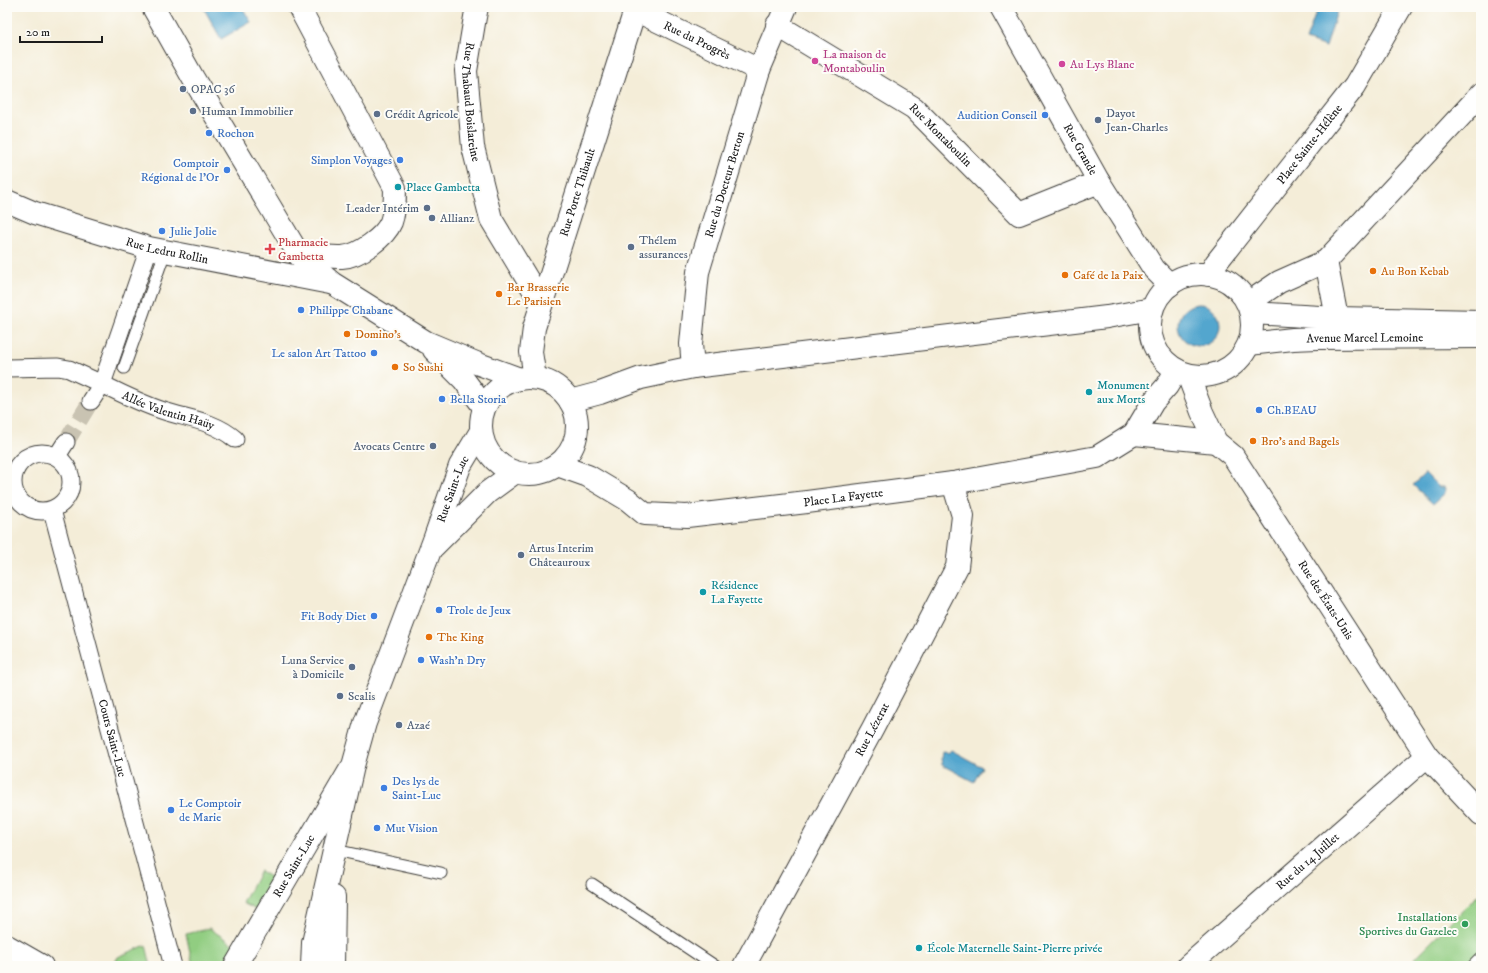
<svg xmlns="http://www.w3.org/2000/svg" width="1488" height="973" viewBox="0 0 1488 973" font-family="'IM FELL DW Pica',serif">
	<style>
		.green { fill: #91cd81; stroke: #56744e }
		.water { fill: #52a6ce; stroke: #376175 }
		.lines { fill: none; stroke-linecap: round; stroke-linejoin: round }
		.pedestrian-tunnel { stroke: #c9c3b2; stroke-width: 17; stroke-dasharray: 17 8; stroke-linecap: butt }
		.service-casing { stroke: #3c3b38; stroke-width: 13 }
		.pedestrian-casing { stroke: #3c3b38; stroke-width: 19 }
		.minor-casing { stroke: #3c3b38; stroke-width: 24 }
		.secondary-casing { stroke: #3c3b38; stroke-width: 24 }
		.service { stroke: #fff; stroke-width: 11 }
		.pedestrian { stroke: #fff; stroke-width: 17 }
		.minor { stroke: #fff; stroke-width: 22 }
		.secondary { stroke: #fff; stroke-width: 22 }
		.hotel-dot { fill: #d1479c; stroke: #fdfcf7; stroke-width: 1.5 }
		.service-dot { fill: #5c6f8a; stroke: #fdfcf7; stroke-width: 1.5 }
		.shop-dot { fill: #3f7fe0; stroke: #fdfcf7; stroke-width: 1.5 }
		.culture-dot { fill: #0f9aa8; stroke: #fdfcf7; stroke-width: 1.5 }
		.health-dot { fill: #e0444e; stroke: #fdfcf7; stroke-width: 1.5 }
		.food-dot { fill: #e8710a; stroke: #fdfcf7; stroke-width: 1.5 }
		.leisure-dot { fill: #2e9e5b; stroke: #fdfcf7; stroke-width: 1.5 }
		.labels { text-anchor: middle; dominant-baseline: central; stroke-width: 4; stroke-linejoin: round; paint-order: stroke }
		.street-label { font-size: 12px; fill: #1c1c1c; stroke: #fdfcf7 }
		.hotel-label { font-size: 12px; fill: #b23c85; stroke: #fdfcf7; text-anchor: start }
		.service-label { font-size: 12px; fill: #4e5e75; stroke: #fdfcf7; text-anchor: start }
		.shop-label { font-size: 12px; fill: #366cbe; stroke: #fdfcf7; text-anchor: start }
		.culture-label { font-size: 12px; fill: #0d838f; stroke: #fdfcf7; text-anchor: start }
		.health-label { font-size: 12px; fill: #be3a42; stroke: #fdfcf7; text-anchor: start }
		.food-label { font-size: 12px; fill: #c56008; stroke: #fdfcf7; text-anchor: start }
		.leisure-label { font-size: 12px; fill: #27864d; stroke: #fdfcf7; text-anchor: end }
	</style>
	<rect width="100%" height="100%" fill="#fdfcf7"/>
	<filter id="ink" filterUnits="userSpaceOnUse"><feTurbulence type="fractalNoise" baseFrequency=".025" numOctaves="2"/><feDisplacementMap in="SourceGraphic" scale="8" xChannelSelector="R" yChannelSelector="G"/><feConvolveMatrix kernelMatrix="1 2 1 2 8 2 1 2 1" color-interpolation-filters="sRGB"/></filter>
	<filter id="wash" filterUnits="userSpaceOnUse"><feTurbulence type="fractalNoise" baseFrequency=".012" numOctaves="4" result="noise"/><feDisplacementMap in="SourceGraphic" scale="16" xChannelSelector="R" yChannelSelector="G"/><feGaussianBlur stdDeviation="0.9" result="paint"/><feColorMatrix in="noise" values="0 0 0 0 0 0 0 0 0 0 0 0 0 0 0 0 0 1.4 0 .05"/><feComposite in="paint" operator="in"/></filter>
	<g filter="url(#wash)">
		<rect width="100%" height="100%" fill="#f4edd8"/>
		<!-- green -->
		<path class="green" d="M260 871 274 879 256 910 243 903Z
			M1481 892V966H1407Z
			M209 928 237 947 226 966H193L186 934Z
			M146 945 151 966H113L118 957Z"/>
		<!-- water -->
		<path class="water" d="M203 7H242L251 22 221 39Z
			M1318 7 1338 8 1326 47 1306 40Z
			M1178 325a21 21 0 1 1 42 0a21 21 0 1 1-42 0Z
			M1425 473 1439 487H1444L1445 489V493L1433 504 1413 485Z
			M951 750 982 767 974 782 942 765 941 758 942 752 948 753Z"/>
	</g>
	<g filter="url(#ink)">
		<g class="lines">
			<!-- pedestrian-tunnel -->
			<path class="pedestrian-tunnel" d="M66 442 91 401"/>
			<!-- service casing -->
			<g class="service-casing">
				<path id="service" d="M124 368 165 252
					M335 850 441 873
					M592 884 715 966
					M1473 966 1481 958"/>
			</g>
			<!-- pedestrian casing -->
			<g class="pedestrian-casing">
				<g id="pedestrian">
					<path d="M7 368 58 367 69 369 102 384 149 248"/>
					<path id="s1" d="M91 401 102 384C122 394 142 404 164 411 189 419 214 421 235 439"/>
					<circle cx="42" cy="482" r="29"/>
					<path d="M57 456 66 442"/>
					<path id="s2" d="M52 510 173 966"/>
				</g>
			</g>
			<!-- minor casing -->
			<g class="minor-casing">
				<g id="minor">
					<path d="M299 7 395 188C395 199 395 211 391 222 385 237 359 256 342 257 328 257 313 255 299 255"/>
					<path id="s3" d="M477 7 475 17 466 71 473 147 491 219 541 302"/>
					<path id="s4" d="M1001 7 1099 182 1154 269 1170 285"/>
					<path id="s5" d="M635 10 759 70"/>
					<path id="s6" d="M777 25 914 108 1019 214 1099 182"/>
					<path d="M1326 261 1337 318"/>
					<path id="s7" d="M1209 275 1216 263 1355 86 1401 7"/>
					<path d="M1248 303 1279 282 1326 261 1481 94"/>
					<path id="s8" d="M693 367 691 344 698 272 759 70 786 7"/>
					<path id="s9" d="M1188 375 1202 412 1216 442 1233 456 1427 756 1481 814"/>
					<path id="s10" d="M535 378 531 352 534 328 636 7"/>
					<path d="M1134 434 1216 442"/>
					<path d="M7 946 42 966"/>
					<path id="s11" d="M235 966 350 770"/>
					<path id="s12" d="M744 966 873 728 957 567 963 516 953 483"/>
					<path id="s13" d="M1188 966 1427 756"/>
				</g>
			</g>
			<!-- secondary casing -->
			<g class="secondary-casing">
				<g id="secondary">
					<path d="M153 7 193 78 299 255 332 283 426 342 476 363 520 379"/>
					<path id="s14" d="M7 201 35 213 149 248 330 283"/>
					<circle cx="1201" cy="325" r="51"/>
					<path d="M1251 313 1337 318 1481 321"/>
					<path id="s15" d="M1249 344 1293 339 1317 338 1481 337"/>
					<path d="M434 350 464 380 484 407"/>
					<circle cx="529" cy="426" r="48"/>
					<path d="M570 401 600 393 641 378 693 367 1107 317 1152 309"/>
					<path id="s16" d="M557 465 588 476 628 500 645 514 687 516 807 502 953 483 1097 457 1134 434 1153 402 1167 386 1176 371"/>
					<path d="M434 546 488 492 514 473"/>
					<path id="s17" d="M312 966 313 943 353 766 365 723 434 540 460 466 481 431"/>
					<path d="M333 966 334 897"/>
				</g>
			</g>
			<!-- service -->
			<use href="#service" class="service"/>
			<!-- pedestrian -->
			<use href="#pedestrian" class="pedestrian"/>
			<!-- minor -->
			<use href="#minor" class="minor"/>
			<!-- secondary -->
			<use href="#secondary" class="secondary"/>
		</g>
	</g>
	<!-- markers -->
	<g class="hotel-dot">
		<circle cx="815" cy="61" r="4"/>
		<circle cx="1062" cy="64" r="4"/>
	</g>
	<g class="service-dot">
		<circle cx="183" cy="89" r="4"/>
		<circle cx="193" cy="111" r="4"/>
		<circle cx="377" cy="114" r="4"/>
		<circle cx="1098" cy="120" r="4"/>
		<circle cx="427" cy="208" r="4"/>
		<circle cx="432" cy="218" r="4"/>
		<circle cx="631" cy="247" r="4"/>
		<circle cx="433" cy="446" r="4"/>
		<circle cx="521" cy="555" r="4"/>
		<circle cx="352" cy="667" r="4"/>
		<circle cx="340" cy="696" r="4"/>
		<circle cx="399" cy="725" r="4"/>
	</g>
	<g class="shop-dot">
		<circle cx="1045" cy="115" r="4"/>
		<circle cx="209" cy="133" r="4"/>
		<circle cx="400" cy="160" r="4"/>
		<circle cx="227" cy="170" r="4"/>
		<circle cx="162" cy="231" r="4"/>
		<circle cx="301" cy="310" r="4"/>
		<circle cx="374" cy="353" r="4"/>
		<circle cx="442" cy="399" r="4"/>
		<circle cx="1259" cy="410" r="4"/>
		<circle cx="439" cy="610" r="4"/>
		<circle cx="374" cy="616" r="4"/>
		<circle cx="421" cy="660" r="4"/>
		<circle cx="384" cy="788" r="4"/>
		<circle cx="171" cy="810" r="4"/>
		<circle cx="377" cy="828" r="4"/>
	</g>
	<g class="culture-dot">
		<circle cx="398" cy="187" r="4"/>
		<circle cx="1089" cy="392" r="4"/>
		<circle cx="703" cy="592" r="4"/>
		<circle cx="919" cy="948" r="4"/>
	</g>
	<path class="health-dot" d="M268 243h4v4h4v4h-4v4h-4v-4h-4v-4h4z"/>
	<g class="food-dot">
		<circle cx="1373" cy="271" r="4"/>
		<circle cx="1065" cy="275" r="4"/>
		<circle cx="499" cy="294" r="4"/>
		<circle cx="347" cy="334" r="4"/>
		<circle cx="395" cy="367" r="4"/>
		<circle cx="1253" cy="441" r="4"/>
		<circle cx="429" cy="637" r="4"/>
	</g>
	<circle class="leisure-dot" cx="1465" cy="924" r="4"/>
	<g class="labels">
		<!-- street labels -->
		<g class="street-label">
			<text stroke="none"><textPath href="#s5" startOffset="69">Rue du Progrès</textPath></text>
			<text stroke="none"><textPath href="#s3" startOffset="96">Rue Thabaud Boislareine</textPath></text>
			<text stroke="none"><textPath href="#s6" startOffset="198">Rue Montaboulin</textPath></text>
			<text stroke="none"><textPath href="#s7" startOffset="165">Place Sainte-Hélène</textPath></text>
			<text stroke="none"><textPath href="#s4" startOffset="163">Rue Grande</textPath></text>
			<text stroke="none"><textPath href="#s8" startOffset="187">Rue du Docteur Berton</textPath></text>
			<text stroke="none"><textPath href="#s10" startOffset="193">Rue Porte Thibault</textPath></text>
			<text stroke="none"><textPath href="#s14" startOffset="168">Rue Ledru Rollin</textPath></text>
			<text stroke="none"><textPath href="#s15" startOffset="116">Avenue Marcel Lemoine</textPath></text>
			<text stroke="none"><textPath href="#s1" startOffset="92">Allée Valentin Haüy</textPath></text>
			<text stroke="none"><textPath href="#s17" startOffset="499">Rue Saint-Luc</textPath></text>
			<text stroke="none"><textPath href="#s16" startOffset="301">Place La Fayette</textPath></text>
			<text stroke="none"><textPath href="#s9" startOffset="266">Rue des États-Unis</textPath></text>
			<text stroke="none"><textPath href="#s12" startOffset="269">Rue Lézerat</textPath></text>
			<text stroke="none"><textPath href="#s2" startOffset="236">Cours Saint-Luc</textPath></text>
			<text stroke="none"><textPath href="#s13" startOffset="159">Rue du 14 Juillet</textPath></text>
			<text stroke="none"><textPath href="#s11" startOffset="116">Rue Saint-Luc</textPath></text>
		</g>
		<!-- hotel labels -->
		<g class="hotel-label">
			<text x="823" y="54">La maison de<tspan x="823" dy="14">Montaboulin</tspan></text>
			<text x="1070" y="64">Au Lys Blanc</text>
		</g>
		<!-- service labels -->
		<g class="service-label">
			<text x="191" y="89">OPAC 36</text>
			<text x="201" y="111">Human Immobilier</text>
			<text x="1106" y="113">Dayot<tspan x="1106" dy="14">Jean-Charles</tspan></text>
			<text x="385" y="114">Crédit Agricole</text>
			<text x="419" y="208" text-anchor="end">Leader Intérim</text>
			<text x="440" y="218">Allianz</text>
			<text x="639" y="240">Thélem<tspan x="639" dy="14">assurances</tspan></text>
			<text x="425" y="446" text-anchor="end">Avocats Centre</text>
			<text x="529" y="548">Artus Interim<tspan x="529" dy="14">Châteauroux</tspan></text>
			<text x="344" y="660" text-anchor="end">Luna Service<tspan x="344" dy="14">à Domicile</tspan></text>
			<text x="348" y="696">Scalis</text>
			<text x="407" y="725">Azaé</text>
		</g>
		<!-- shop labels -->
		<g class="shop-label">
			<text x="1037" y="115" text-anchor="end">Audition Conseil</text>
			<text x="217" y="133">Rochon</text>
			<text x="392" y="160" text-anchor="end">Simplon Voyages</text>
			<text x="219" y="163" text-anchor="end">Comptoir<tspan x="219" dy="14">Régional de l'Or</tspan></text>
			<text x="170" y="231">Julie Jolie</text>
			<text x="309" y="310">Philippe Chabane</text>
			<text x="366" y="353" text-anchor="end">Le salon Art Tattoo</text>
			<text x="450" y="399">Bella Storia</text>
			<text x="1267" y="410">Ch.BEAU</text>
			<text x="447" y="610">Trole de Jeux</text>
			<text x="366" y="616" text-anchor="end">Fit Body Diet</text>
			<text x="429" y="660">Wash'n Dry</text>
			<text x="392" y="781">Des lys de<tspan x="392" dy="14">Saint-Luc</tspan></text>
			<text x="179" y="803">Le Comptoir<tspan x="179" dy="14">de Marie</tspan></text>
			<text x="385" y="828">Mut Vision</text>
		</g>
		<!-- culture labels -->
		<g class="culture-label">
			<text x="406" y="187">Place Gambetta</text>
			<text x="1097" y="385">Monument<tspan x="1097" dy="14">aux Morts</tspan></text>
			<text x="711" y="585">Résidence<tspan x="711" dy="14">La Fayette</tspan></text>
			<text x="927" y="948">École Maternelle Saint-Pierre privée</text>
		</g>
		<!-- health labels -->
		<g class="health-label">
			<text x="278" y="242">Pharmacie<tspan x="278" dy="14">Gambetta</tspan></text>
		</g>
		<!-- food labels -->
		<g class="food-label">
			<text x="1381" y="271">Au Bon Kebab</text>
			<text x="1073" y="275">Café de la Paix</text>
			<text x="507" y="287">Bar Brasserie<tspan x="507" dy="14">Le Parisien</tspan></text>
			<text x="355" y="334">Domino's</text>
			<text x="403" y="367">So Sushi</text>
			<text x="1261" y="441">Bro's and Bagels</text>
			<text x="437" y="637">The King</text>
		</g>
		<!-- leisure labels -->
		<g class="leisure-label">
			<text x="1457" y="917">Installations<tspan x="1457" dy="14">Sportives du Gazelec</tspan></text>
		</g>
	</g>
	<!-- margin -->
	<rect width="1488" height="973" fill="none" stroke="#fdfcf7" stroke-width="24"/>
	<!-- scale -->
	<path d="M20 36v6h82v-6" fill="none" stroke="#1c1c1c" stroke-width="2"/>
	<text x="26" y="36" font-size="12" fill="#1c1c1c" stroke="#fdfcf7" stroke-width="3" paint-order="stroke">20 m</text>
</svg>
